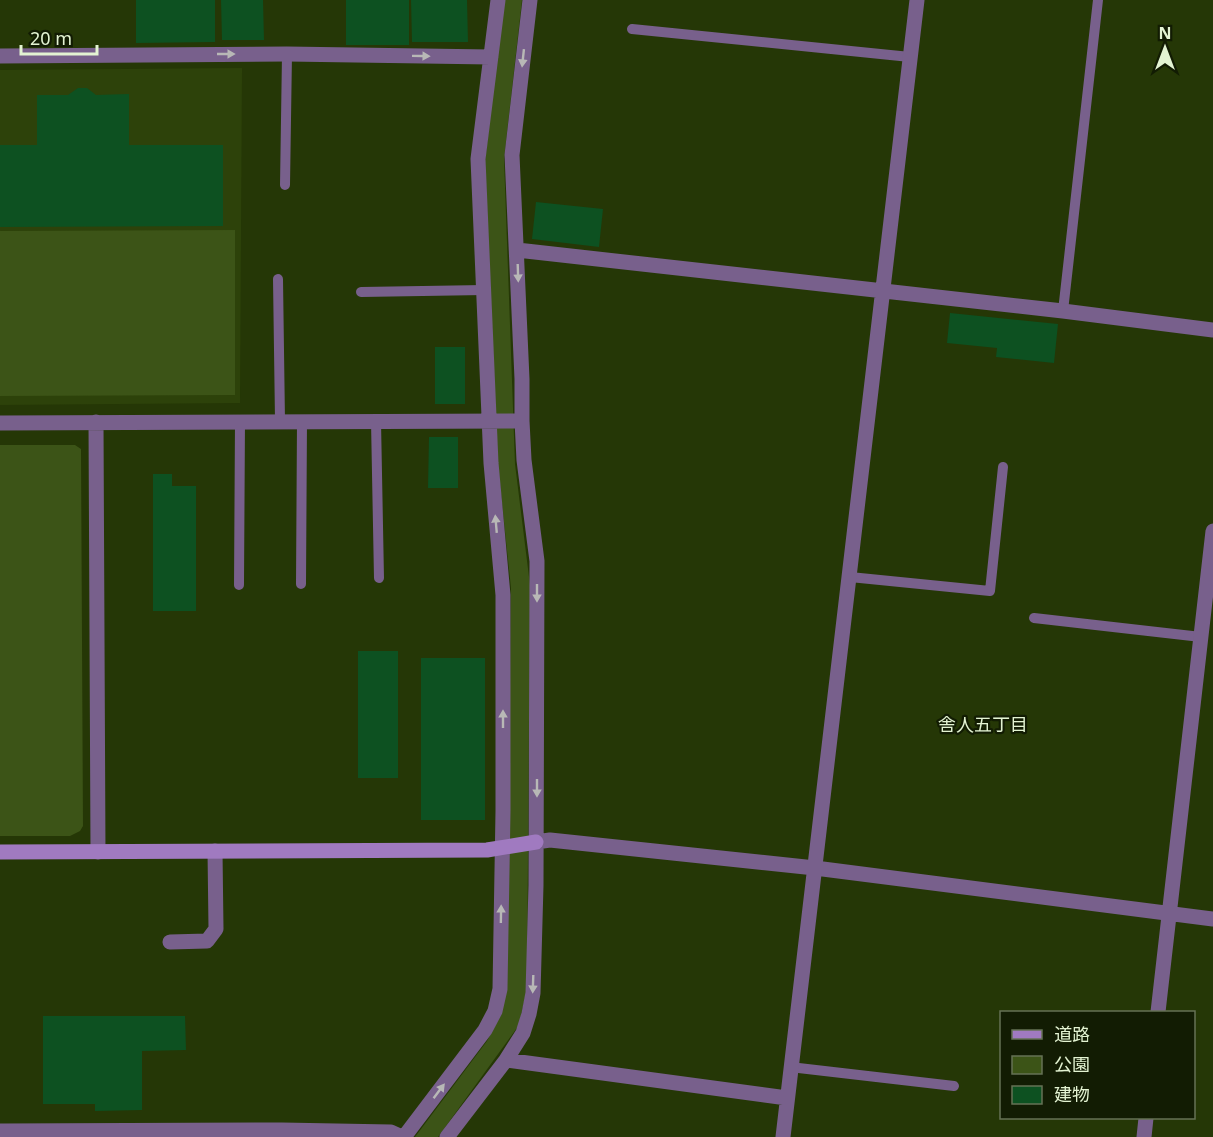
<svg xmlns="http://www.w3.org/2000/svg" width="1213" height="1137" viewBox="0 0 1213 1137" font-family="'Noto Sans','Noto Sans JP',sans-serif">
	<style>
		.built { fill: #2d420a }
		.green { fill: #3c5417 }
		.building { fill: #0d5121 }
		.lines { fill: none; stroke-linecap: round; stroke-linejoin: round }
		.lane { stroke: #78608c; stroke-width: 10 }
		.street { stroke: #78608c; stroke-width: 15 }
		.secondary { stroke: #a07ac0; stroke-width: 15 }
		.oneway { fill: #b8b8b6 }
		.labels { text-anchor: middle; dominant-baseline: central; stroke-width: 4.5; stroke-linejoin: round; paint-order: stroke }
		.neighbourhood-label { font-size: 18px; fill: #e3f3d2; stroke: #121c03 }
	</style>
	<rect width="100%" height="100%" fill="#253706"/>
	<!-- built -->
	<path class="built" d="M242 68 240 403 0 405V70Z"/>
	<!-- green -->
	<path class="green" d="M504 0H522L504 159 515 464 530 585 527 988 519 1025 438 1137H415L487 1041 501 1015 507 988 511 588 498 465 485 161Z
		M235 230V395L0 396V231Z
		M0 445H75L81 449 83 826 80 831 70 836H0Z"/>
	<!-- building -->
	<path class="building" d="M136 0H215V42L136 43Z
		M221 0H263L264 40H222Z
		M346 0H409V45H346Z
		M411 0H467L468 42H412Z
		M78 88H87L96 95 129 94V145H223V226L0 227V145H37V95H68Z
		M536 202 603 209 599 247 532 239Z
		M950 313 1058 324 1054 363 996 357 997 348 947 343Z
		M435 347H465V404H435Z
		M429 437H458V488H428Z
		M153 474H172V486H196V611H153Z
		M358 651H398V778H358Z
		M421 658H485V820H421Z
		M43 1016H185L186 1050 142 1051V1110L95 1111V1104H43Z"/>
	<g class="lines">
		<!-- lane -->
		<path class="lane" d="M632 29 910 57
			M285 185 287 54
			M278 279 280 421
			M361 292 484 290
			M1063 311 1098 0
			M376 421 379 578
			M850 577 990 591 1003 467
			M301 584 302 421
			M239 585 240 421
			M1034 618 1201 637
			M790 1067 954 1086"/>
		<!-- street -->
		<path class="street" d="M0 56 287 54 491 57
			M517 250 1063 311 1213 330
			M96 422 98 852
			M0 423 522 421
			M536 842 550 840 815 868 1213 919
			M170 942 207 941 216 929 215 851
			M1158 1012 1213 531
			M506 1060 787 1098
			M0 1131 282 1130 391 1132 402 1137
			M404 1137 485 1030 495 1011 500 989 503 811V595L491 463 478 159 498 0
			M447 1137 506 1060 523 1033 529 1014 533 993 536 885 537 561 524 460 522 421V379L512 155 530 0
			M783 1137 917 0
			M1144 1137 1146 1118"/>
		<!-- secondary -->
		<path class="secondary" d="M0 852 487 850 536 842"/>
	</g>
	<!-- one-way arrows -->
	<defs><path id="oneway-solid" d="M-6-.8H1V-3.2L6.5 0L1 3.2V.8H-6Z" transform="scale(1.5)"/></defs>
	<g class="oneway">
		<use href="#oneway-solid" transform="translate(226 54)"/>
		<use href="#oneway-solid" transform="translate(421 56) rotate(1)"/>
		<use href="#oneway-solid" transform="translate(523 58) rotate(96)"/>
		<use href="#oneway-solid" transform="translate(518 273) rotate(88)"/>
		<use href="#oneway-solid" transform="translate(496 524) rotate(-95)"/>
		<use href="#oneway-solid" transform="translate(537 593) rotate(90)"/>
		<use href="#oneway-solid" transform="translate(503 719) rotate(-90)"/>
		<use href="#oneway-solid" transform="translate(537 788) rotate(90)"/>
		<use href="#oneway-solid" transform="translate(501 914) rotate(-89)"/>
		<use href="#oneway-solid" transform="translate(533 984) rotate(92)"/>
		<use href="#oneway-solid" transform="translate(439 1091) rotate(-53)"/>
	</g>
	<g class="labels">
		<!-- neighbourhood labels -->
		<g class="neighbourhood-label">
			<text x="983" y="724">舎人五丁目</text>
		</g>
	</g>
	<!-- legend -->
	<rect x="1000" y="1011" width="195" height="108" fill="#121c03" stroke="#667256" stroke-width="1.5"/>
	<rect x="1012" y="1030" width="30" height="9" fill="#a07ac0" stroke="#667256" stroke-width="1.5"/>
	<text x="1054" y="1041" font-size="18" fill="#e3f3d2">道路</text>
	<rect x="1012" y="1056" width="30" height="18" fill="#3c5417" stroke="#667256" stroke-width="1.5"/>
	<text x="1054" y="1071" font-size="18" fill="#e3f3d2">公園</text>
	<rect x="1012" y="1086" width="30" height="18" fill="#0d5121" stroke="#667256" stroke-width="1.5"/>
	<text x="1054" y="1101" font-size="18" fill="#e3f3d2">建物</text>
	<!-- north arrow -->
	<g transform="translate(1165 48)" stroke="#121c03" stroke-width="4.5" paint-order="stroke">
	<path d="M0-4.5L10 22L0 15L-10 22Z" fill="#e3f3d2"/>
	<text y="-9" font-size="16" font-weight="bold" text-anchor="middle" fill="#e3f3d2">N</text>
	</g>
	<!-- scale -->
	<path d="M21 45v9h76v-9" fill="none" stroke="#e3f3d2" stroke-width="3"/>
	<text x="30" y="45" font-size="18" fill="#e3f3d2" stroke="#121c03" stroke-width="4.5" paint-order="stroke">20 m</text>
</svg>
